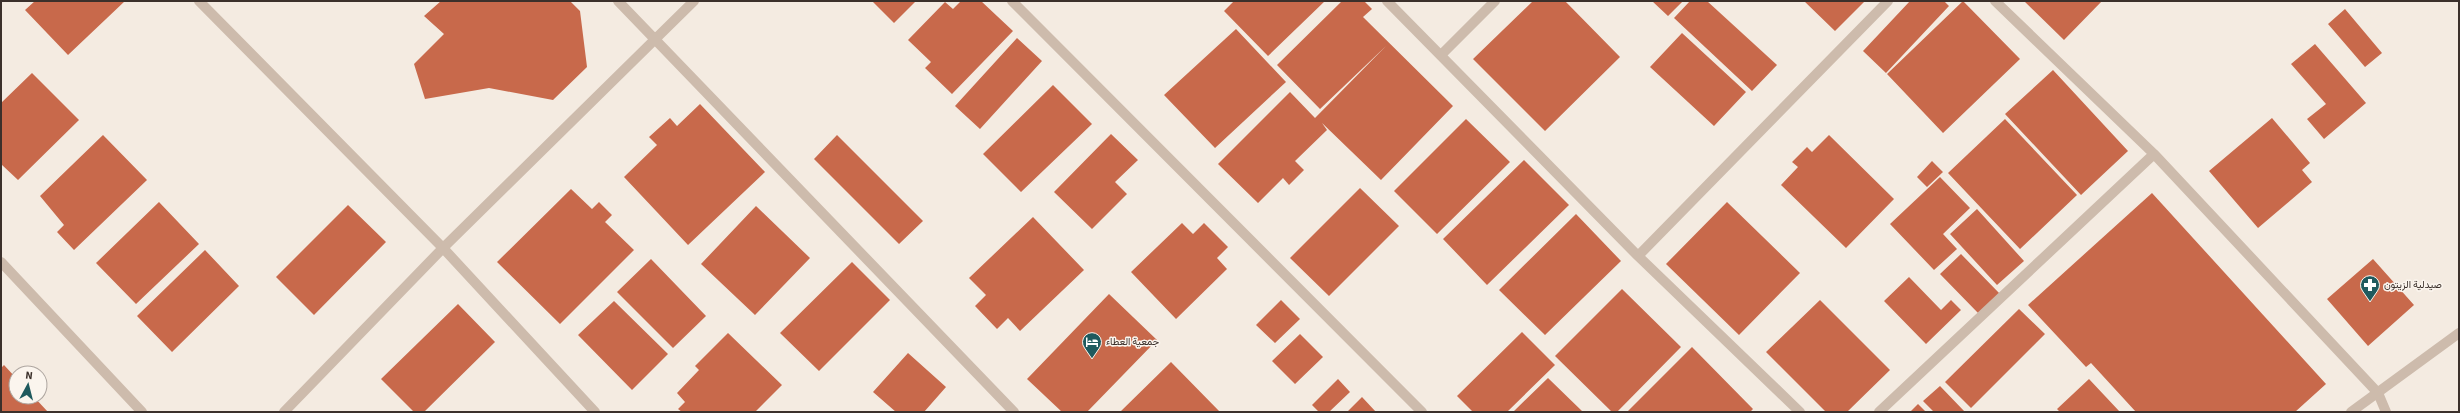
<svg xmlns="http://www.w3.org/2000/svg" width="2460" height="413" viewBox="0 0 2460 413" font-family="'Source Sans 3',Vazirmatn,sans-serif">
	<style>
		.building { fill: #c8694b }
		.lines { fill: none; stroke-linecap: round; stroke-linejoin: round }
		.minor { stroke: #cdbbac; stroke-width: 10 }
		.labels { text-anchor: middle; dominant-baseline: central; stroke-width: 3; stroke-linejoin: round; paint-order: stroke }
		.poi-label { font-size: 10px; fill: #3b302b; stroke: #fbf5ee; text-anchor: start }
	</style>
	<rect width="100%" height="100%" fill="#f4ebe1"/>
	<!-- building -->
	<path class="building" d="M35 1H125L68 55 25 10Z
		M441 1H570L580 11 587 67 553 100 489 88 425 99 414 64 444 34 424 16Z
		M872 1H916L894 23Z
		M961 1H981L1013 31 952 94 925 68 931 62 908 40 945 2 953 9Z
		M1234 1H1325L1268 56 1224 11Z
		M1342 1H1364L1372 9 1363 17 1453 106 1381 180 1322 123 1327 130 1295 161 1304 170 1289 185 1283 178 1258 203 1218 164 1290 92 1315 118 1386 46 1320 109 1277 65Z
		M1533 1H1565L1620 57 1545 131 1473 59Z
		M1652 1H1683L1668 16Z
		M1690 1H1707L1777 65 1752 91 1674 18Z
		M1804 1H1865L1835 31Z
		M1910 1H1944L1949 6 1886 73 1863 51Z
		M1963 1 2020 59 1943 133 1887 74Z
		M2024 1H2102L2064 40Z
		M2345 9 2382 53 2365 67 2328 24Z
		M1236 29 1286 82 1215 148 1164 95Z
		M1682 33 1746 92 1714 126 1650 67Z
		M1017 38 1042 61 980 129 955 106Z
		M2315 44 2366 103 2324 139 2307 119 2326 104 2291 64Z
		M2053 70 2128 151 2081 195 2005 114Z
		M32 73 79 120 18 180 1 164V103Z
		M1053 85 1092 124 1021 192 983 154Z
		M700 104 765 172 688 245 624 177 657 145 649 137 670 118 677 126Z
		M2272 118 2310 163 2302 170 2312 182 2258 228 2209 171Z
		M1466 119 1510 162 1437 234 1394 191Z
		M2005 119 2077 195 2020 249 1948 173Z
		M1111 134 1138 160 1115 182 1127 194 1092 229 1054 192Z
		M103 135 147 180 74 250 57 232 64 225 40 196Z
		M837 135 923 221 899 244 814 159Z
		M1829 135 1894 199 1846 248 1781 185 1798 167 1792 162 1807 147 1812 152Z
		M1524 160 1569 205 1487 285 1443 239Z
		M1932 161 1943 172 1927 187 1917 177Z
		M1940 177 1970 208 1943 234 1957 249 1934 270 1890 224Z
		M1360 188 1399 226 1329 296 1290 258Z
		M571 189 592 209 599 202 612 215 605 222 634 250 560 324 497 262Z
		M2152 193 2326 384 2295 412H2136L2091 363 2086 367 2028 305Z
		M159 202 199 244 136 304 96 263Z
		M1727 202 1800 273 1739 335 1666 264Z
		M348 205 386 242 314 315 276 277Z
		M756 206 810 258 755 315 701 264Z
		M1977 209 2024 261 1997 285 1950 234Z
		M1576 214 1621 261 1545 335 1499 290Z
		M1033 217 1084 270 1020 331 1008 318 997 329 975 306 986 295 969 278Z
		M1182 223 1193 234 1204 223 1228 247 1217 258 1227 269 1176 319 1131 272Z
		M205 250 239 286 172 352 137 316Z
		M1961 254 2000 294 1979 314 1940 274Z
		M651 259 706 316 673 348 617 292Z
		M2373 259 2414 305 2368 346 2327 299Z
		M852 262 890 300 819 371 780 333Z
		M1909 277 1941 310 1951 300 1961 310 1926 344 1884 301Z
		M1622 289 1681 347 1617 412H1612L1555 356Z
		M1109 294 1157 340 1087 412H1062L1027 379Z
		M1281 300 1300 319 1275 343 1256 325Z
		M1820 300 1890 370 1847 412H1826L1766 352Z
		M614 301 668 354 632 390 578 335Z
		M458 304 495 342 424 412H414L381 379Z
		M2019 309 2045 334 1971 408 1945 382Z
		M1522 332 1555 365 1507 412H1473L1457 396Z
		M728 333 782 385 755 412H682L678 409 685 402 677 393 699 370 695 366Z
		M1300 334 1323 357 1295 384 1272 361Z
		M1692 347 1753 409 1750 412H1627Z
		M908 353 946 387 924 412H896L873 392Z
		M1171 362 1220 412H1120Z
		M4 365 16 378V397H34L48 412H1V368Z
		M1548 378 1583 412H1513Z
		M1338 379 1350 392 1329 412H1319L1312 405Z
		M2089 379 2120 412H2060L2057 409Z
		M1940 386 1965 412H1934L1923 401Z
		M1362 397 1376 412H1347Z
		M1918 404 1926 412H1910Z"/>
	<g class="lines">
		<!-- minor -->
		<path class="minor" d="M199 1 443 248 595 412
			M618 1 1014 412
			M1012 1 1422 412
			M1387 1 1638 256 1800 412
			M1995 1 2154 154 2378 393 2386 412
			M1441 55 1495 1
			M1638 256 1888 1
			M1 262 142 412
			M284 412 443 248 694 1
			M1879 412 2154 154
			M2351 412 2459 333"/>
	</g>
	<!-- icons -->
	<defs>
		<g id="pharmacy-pin" transform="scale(1)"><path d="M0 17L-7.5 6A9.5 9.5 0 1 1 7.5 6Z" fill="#1f5a5e" stroke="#fbf5ee"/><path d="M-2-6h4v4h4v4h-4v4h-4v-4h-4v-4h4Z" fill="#fff"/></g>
		<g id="hotel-pin" transform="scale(1)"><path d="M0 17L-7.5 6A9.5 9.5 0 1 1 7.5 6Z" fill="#1f5a5e" stroke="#fbf5ee"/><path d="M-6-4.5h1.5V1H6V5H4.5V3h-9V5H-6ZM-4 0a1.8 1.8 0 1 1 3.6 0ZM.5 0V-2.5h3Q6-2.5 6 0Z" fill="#fff"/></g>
	</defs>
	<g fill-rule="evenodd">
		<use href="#pharmacy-pin" x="2370" y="285"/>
		<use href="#hotel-pin" x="1092" y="342"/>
	</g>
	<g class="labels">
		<!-- poi labels -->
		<g class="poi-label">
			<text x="2384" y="285">صيدلية الزيتون</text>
			<text x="1106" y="342">جمعية العطاء</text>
		</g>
	</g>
	<!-- border -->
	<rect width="2460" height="413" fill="none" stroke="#3b302b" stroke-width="4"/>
	<!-- north arrow -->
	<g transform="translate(28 385) rotate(7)"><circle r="19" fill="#fbf5ee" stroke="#aea6a0"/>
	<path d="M0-3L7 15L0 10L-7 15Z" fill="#1f5a5e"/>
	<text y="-6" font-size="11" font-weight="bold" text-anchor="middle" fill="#3b302b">N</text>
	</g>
</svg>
